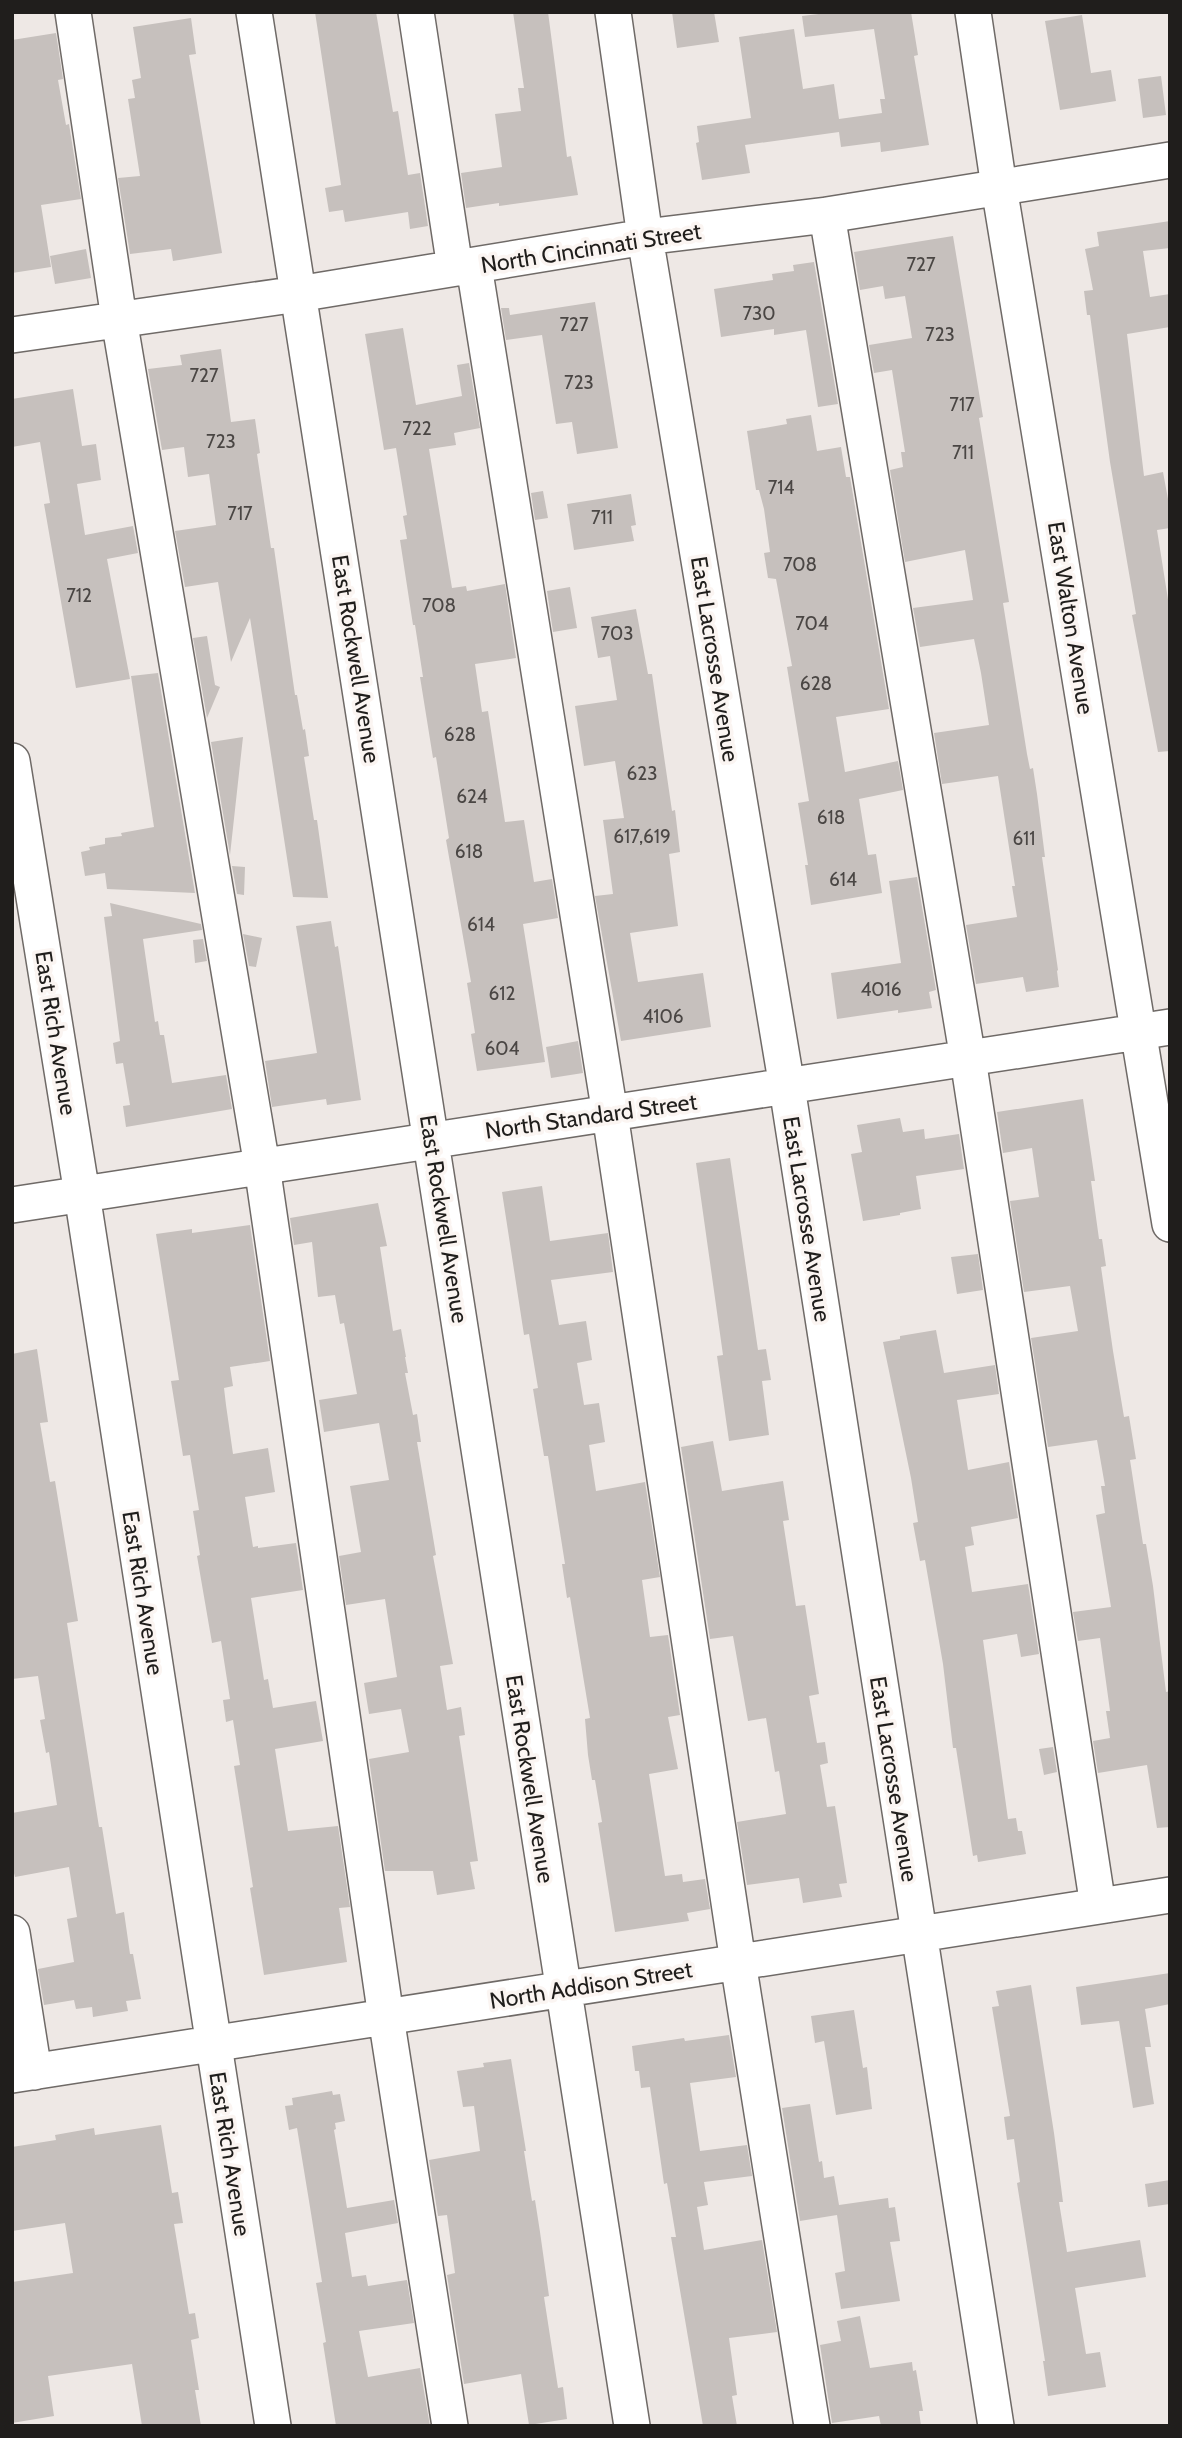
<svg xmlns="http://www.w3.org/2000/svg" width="1182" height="2438" viewBox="0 0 1182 2438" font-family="Cabin,sans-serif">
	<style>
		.building { fill: #c6c0bd }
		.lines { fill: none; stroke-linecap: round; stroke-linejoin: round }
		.minor-casing { stroke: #6f6a67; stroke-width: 38 }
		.minor { stroke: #fff; stroke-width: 35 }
		.labels { text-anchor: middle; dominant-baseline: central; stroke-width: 7; stroke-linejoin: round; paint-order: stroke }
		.number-label { font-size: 19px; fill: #4a4644 }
		.street-label { font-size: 23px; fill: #201e1c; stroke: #fbf5f2 }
	</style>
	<rect width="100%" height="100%" fill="#eee8e5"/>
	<!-- building -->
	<path class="building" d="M315 12H376L393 112 398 111 408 175 420 173 428 226 410 229 408 212 345 222 343 210 329 212 325 188 341 185Z
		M513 12H548L567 157 571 156 578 195 499 206V203L466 208 461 173 502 167 495 114 521 111 518 88H524Z
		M672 12H714L719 42 677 48Z
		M835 12H911L918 55 914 56 929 145 881 152 880 142 841 147 839 132 745 145 750 173 702 180 696 143 699 142 697 126 751 118 739 37 794 29 803 89 834 84 839 119 882 113 880 99H885L874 29 805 37 802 16Z
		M1082 15 1091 73 1111 70 1116 101 1060 110 1045 21Z
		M191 18 196 54 189 55 222 253 173 261 171 249 130 254 118 178 140 176 128 99 135 98 132 80 141 78 133 27Z
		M56 33 63 79 58 80 66 125 69 124 81 199 41 205 51 267 12 273V40Z
		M1161 76 1166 115 1143 118 1138 79Z
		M1170 221V248L1143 251 1150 297 1170 294V327L1127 334 1144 476 1163 472 1170 510V528L1157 530 1170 612V751L1158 752 1132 615 1136 614 1110 462 1090 315H1087L1084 291 1093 290 1085 249 1099 246 1097 232Z
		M953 236 983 417 979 418 1009 602 1003 603 1027 754 1030 769 1033 768 1037 794 1045 857H1042L1058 970 1057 971 1059 987 1026 992 1023 977 976 984 966 925 1017 917 1012 886H1015L998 776 942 784 934 733 989 725 981 673 974 639 920 647 913 608 973 600 965 550 905 562 890 470 903 467 901 452H905L892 370 874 373 869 345 912 338 905 296 885 299 883 286 860 290 854 252Z
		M86 249 91 278 55 284 50 256Z
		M814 262 838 404 818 407 806 330 774 335V329L721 337 714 289 773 280 772 274 794 271 793 265Z
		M595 302 618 448 577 454 572 422 556 424 542 335 506 340 501 308H509L510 315Z
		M403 328 416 405 462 396 457 365 469 363 480 428 454 433 456 445 429 449 452 588 466 586 467 591 505 584 516 658 475 664 482 712 488 711 505 822 524 820 534 882 552 879 558 918 523 924 545 1062 477 1071 471 1034 475 1033 467 983 471 982 446 840 449 838 436 757 433 758 420 677H423L415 625H413L400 540 407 539 403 516 407 515 396 448 384 450 365 334Z
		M221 349 231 422 255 419 260 453 257 454 271 548H274L295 695H297L303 730 305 729 309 756 304 757 314 820H317L328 898 293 897 250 618 231 662 218 582 185 587 175 531 216 525 209 474 188 477 184 447 162 450 148 369 182 365 180 355Z
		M73 389 82 446 96 444 101 480 77 484 85 535 133 526 138 553 107 559 130 679 76 688 44 504 50 503 40 442 12 447V399Z
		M811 415 817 451 841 447 846 477H850L889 709 836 717 845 772 898 761 903 790 859 799 868 855 876 854 882 893 811 905 805 865H808L798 803 809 801 787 667 792 666 776 579 768 578 764 553 770 552 764 509 759 490H756L747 431 787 424 786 419Z
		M543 491 548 518 535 520 531 493Z
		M631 494 636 525 631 526 634 541 574 550 567 504Z
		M570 587 577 628 553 632 547 591Z
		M636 609 648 674H652L672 811 675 810 680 852 669 854 678 926 630 933 638 982 703 973 711 1027 621 1041 595 896 613 894 603 820 624 818 615 761 584 766 575 706 617 700 610 656 598 658 591 617Z
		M207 636 215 685 220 687 207 718 193 638Z
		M158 673 195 893 107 889 105 873 85 876 81 852 90 850 89 847 105 844V838L122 836 121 833 154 827 131 676Z
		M243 737 230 855 211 742Z
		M232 866 245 867 244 895 237 894Z
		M917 877 936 990 929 992 932 1008 898 1013V1010L837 1019 831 973 901 963 889 881Z
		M110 903 201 924 202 930 143 939 155 1022 158 1021 160 1035H164L172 1083 226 1075 232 1109 126 1127 123 1106 130 1105 123 1063 116 1064 113 1043 120 1041 104 917 112 916Z
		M331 921 335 947 338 946 361 1100 327 1105 326 1099 272 1107 265 1061 317 1053 296 926Z
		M243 934 262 938 256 967 249 966Z
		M203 939 207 961 195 963 193 940Z
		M578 1041 583 1073 551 1078 546 1047Z
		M1083 1099 1095 1181H1091L1099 1239H1102L1106 1266 1101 1267 1113 1351 1124 1417 1129 1416 1136 1459 1130 1460 1143 1544H1146L1153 1586 1166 1692 1170 1691V1827L1157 1828 1147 1765 1098 1773 1093 1741 1110 1738 1106 1711H1110L1100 1638 1078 1641 1073 1612 1111 1607 1096 1515 1105 1513 1101 1486H1105L1097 1440 1048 1447 1031 1338 1078 1331 1070 1286 1024 1292 1010 1201 1039 1197 1032 1148 1003 1153 997 1112Z
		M900 1118 903 1132 924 1129 925 1139 959 1134 964 1169 916 1176 921 1209 900 1213V1215L863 1221 851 1154 862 1152 857 1125Z
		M730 1158 758 1350 766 1349 771 1380 762 1381 769 1435 729 1441 717 1356 723 1355 696 1163Z
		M542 1186 550 1241 608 1233 613 1272 551 1280 559 1325 586 1321 592 1360 577 1363 584 1405 599 1403 605 1442 589 1445 596 1491 645 1482 660 1577 642 1580 650 1637 668 1635 680 1715 668 1717 678 1769 649 1774 665 1876 682 1874 683 1882 705 1879 710 1909 687 1913 689 1921 615 1932 598 1823 602 1822 595 1780H592L588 1755 585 1719 590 1718 570 1597 567 1598 562 1564H565L548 1456H544L533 1389 538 1388 529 1334 524 1335 502 1192Z
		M378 1203 387 1246 380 1247 393 1331 401 1329 406 1357H405L408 1373H405L413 1415 417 1414 421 1442H417L436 1555 433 1556 453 1664 440 1666 447 1710 461 1707 465 1735 459 1736 478 1861 470 1862 475 1889 437 1895 433 1871H385L369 1759 409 1752 401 1709 369 1714 364 1683 397 1677 385 1599 346 1605 339 1556 361 1552 350 1486 389 1480 379 1423 324 1432 319 1400 357 1394 344 1323 340 1324 335 1295 318 1297 312 1242 294 1245 290 1218Z
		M250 1225 270 1361 230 1367 233 1386 224 1388 226 1405 233 1454 268 1448 275 1492 245 1497 253 1547 258 1546V1548L296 1543 303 1590 251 1598 264 1680 268 1679 273 1708 316 1701 323 1741 275 1749 288 1831 338 1826 350 1907 339 1908 347 1962 264 1975 250 1888 253 1887 234 1766 240 1765 233 1720 226 1722 223 1700 230 1699 221 1641 212 1643 197 1556 200 1555 193 1511 199 1510 190 1455 183 1456 171 1381 179 1380 156 1234 192 1229V1233Z
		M978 1254 983 1290 957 1294 951 1257Z
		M936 1330 944 1373 995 1365 999 1394 957 1400 968 1470 1009 1462 1018 1518 971 1527 974 1545 965 1547 972 1592 1028 1584 1039 1654 1021 1657 1017 1634 983 1640 1008 1819 1016 1818 1018 1831H1022L1026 1854 978 1862 977 1855 973 1856 956 1748H953L943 1664 925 1560 920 1561 913 1523 918 1522 911 1478 883 1342 900 1339V1336Z
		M37 1349 48 1422 40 1423 50 1482 55 1481 78 1621 67 1623 99 1827H102L115 1908 116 1914 124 1912 130 1954H133L141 1999 126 2001 128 2011 93 2017 92 2007 76 2009 74 2000 44 2005 38 1969 74 1962 67 1919 77 1917 69 1867 15 1877 12 1865V1813L57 1805 49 1752 46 1753 40 1720 45 1719 38 1676 12 1679V1354Z
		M713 1441 722 1491 783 1481 789 1520 783 1521 796 1606 805 1605 819 1694 809 1696 817 1743 825 1742 828 1763 820 1765 827 1807 835 1806 847 1883 839 1884 842 1897 803 1903 799 1878 747 1885 737 1822 786 1814 779 1771 775 1772 766 1718 748 1721 733 1636 710 1639 681 1447Z
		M1053 1747 1057 1772 1044 1775 1039 1749Z
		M1170 1973V2004L1145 2009 1151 2047H1145L1154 2104 1133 2108 1119 2021 1081 2025 1076 1987Z
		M1031 1985 1054 2133 1063 2202H1059L1067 2252 1140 2240 1146 2277 1075 2288 1086 2354 1100 2352 1106 2387 1048 2396 1043 2361H1045L1017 2183 1020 2182 1014 2139 1007 2140 1004 2117 1010 2116 992 2007 999 2006 996 1991Z
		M854 2010 863 2068 867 2067 872 2109 836 2115 824 2041 815 2043 811 2016Z
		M729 2035 736 2077 690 2083 700 2151 747 2145 752 2176 704 2182 708 2205 697 2207 704 2250 762 2240 777 2332 729 2338 737 2395 732 2396 737 2426H703L671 2237H676L667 2183 664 2184 650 2087 641 2088 639 2071H635L632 2046 684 2038 685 2041Z
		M511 2059 526 2151H524L532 2201 535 2200 540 2232 549 2296 544 2297 558 2388 563 2387 567 2419 529 2425 521 2374 464 2384 447 2275 455 2273 447 2215 438 2216 429 2160 480 2151 474 2106 463 2107 457 2071 484 2067 483 2063Z
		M332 2091 333 2095 340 2094 345 2121 335 2123 336 2129 334 2130 347 2208 394 2200 398 2223 345 2233 352 2277 366 2275 368 2286 407 2280 414 2323 359 2331 368 2377 420 2368 430 2426H336L323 2343 326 2342 316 2283 322 2282 310 2207 297 2128 289 2130 285 2106 293 2105 292 2098Z
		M810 2104 819 2162 822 2161 824 2178 834 2176 839 2205 888 2198 889 2208 895 2207 900 2241 890 2242 900 2301 841 2309 835 2273 845 2271 837 2215 800 2221 782 2108Z
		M161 2125 172 2193 178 2192 183 2223 174 2224 189 2314 195 2313 199 2338 191 2340 199 2390H195L201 2426H142L132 2364 48 2376 54 2416 12 2423V2282L73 2273 65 2223 12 2231V2147L56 2140 55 2135 94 2128 95 2135Z
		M1170 2180V2204L1148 2207 1145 2184Z
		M860 2316 870 2368 912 2362 913 2371 916 2370 923 2411H919L921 2426H881L879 2416 832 2423 820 2345 841 2341 837 2321Z"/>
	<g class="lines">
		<!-- minor casing -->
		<g class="minor-casing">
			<path id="minor" d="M73 12 119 319 262 1166 386 2017 450 2426
				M254 12 632 2426
				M416 12 455 268
				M613 12 645 237 787 1087 996 2426
				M973 12 999 187 1170 1224
				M827 215 968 1059 1098 1906
				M474 266 610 1114 738 1962 812 2426
				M12 335 298 294 645 237 827 215 1170 160
				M12 761 82 1194 273 2426
				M12 1205 1170 1027
				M12 1933 34 2072
				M12 2075 1170 1895"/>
		</g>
		<!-- minor -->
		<use href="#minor" class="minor"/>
	</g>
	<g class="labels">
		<!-- number labels -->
		<g class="number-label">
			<text x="921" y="264">727</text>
			<text x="759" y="313">730</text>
			<text x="574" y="324">727</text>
			<text x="940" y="334">723</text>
			<text x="204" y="375">727</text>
			<text x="579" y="382">723</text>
			<text x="962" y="404">717</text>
			<text x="417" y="428">722</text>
			<text x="221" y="441">723</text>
			<text x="963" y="452">711</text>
			<text x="781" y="487">714</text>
			<text x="240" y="513">717</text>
			<text x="602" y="517">711</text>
			<text x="800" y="564">708</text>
			<text x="79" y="595">712</text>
			<text x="439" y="605">708</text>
			<text x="812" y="623">704</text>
			<text x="617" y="633">703</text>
			<text x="816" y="683">628</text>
			<text x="460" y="734">628</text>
			<text x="642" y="773">623</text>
			<text x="472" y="796">624</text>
			<text x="831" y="817">618</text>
			<text x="642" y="836">617,619</text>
			<text x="1024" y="838">611</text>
			<text x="469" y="851">618</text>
			<text x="843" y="879">614</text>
			<text x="481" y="924">614</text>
			<text x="881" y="989">4016</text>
			<text x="502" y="993">612</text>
			<text x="663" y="1016">4106</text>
			<text x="502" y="1048">604</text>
		</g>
		<!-- street labels -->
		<g class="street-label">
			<text transform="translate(591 248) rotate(-9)">North Cincinnati Street</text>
			<text transform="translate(1071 618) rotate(81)">East Walton Avenue</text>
			<text transform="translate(356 659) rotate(81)">East Rockwell Avenue</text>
			<text transform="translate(715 659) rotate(81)">East Lacrosse Avenue</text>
			<text transform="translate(56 1033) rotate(81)">East Rich Avenue</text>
			<text transform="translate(591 1116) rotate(-8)">North Standard Street</text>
			<text transform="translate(444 1219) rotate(81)">East Rockwell Avenue</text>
			<text transform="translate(807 1219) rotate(81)">East Lacrosse Avenue</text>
			<text transform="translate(143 1593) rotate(81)">East Rich Avenue</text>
			<text transform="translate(530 1779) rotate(81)">East Rockwell Avenue</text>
			<text transform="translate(894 1779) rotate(81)">East Lacrosse Avenue</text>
			<text transform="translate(591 1985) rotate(-9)">North Addison Street</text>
			<text transform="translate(230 2154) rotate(81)">East Rich Avenue</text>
		</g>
	</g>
	<!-- border -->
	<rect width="1182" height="2438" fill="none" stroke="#201e1c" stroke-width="28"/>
</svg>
